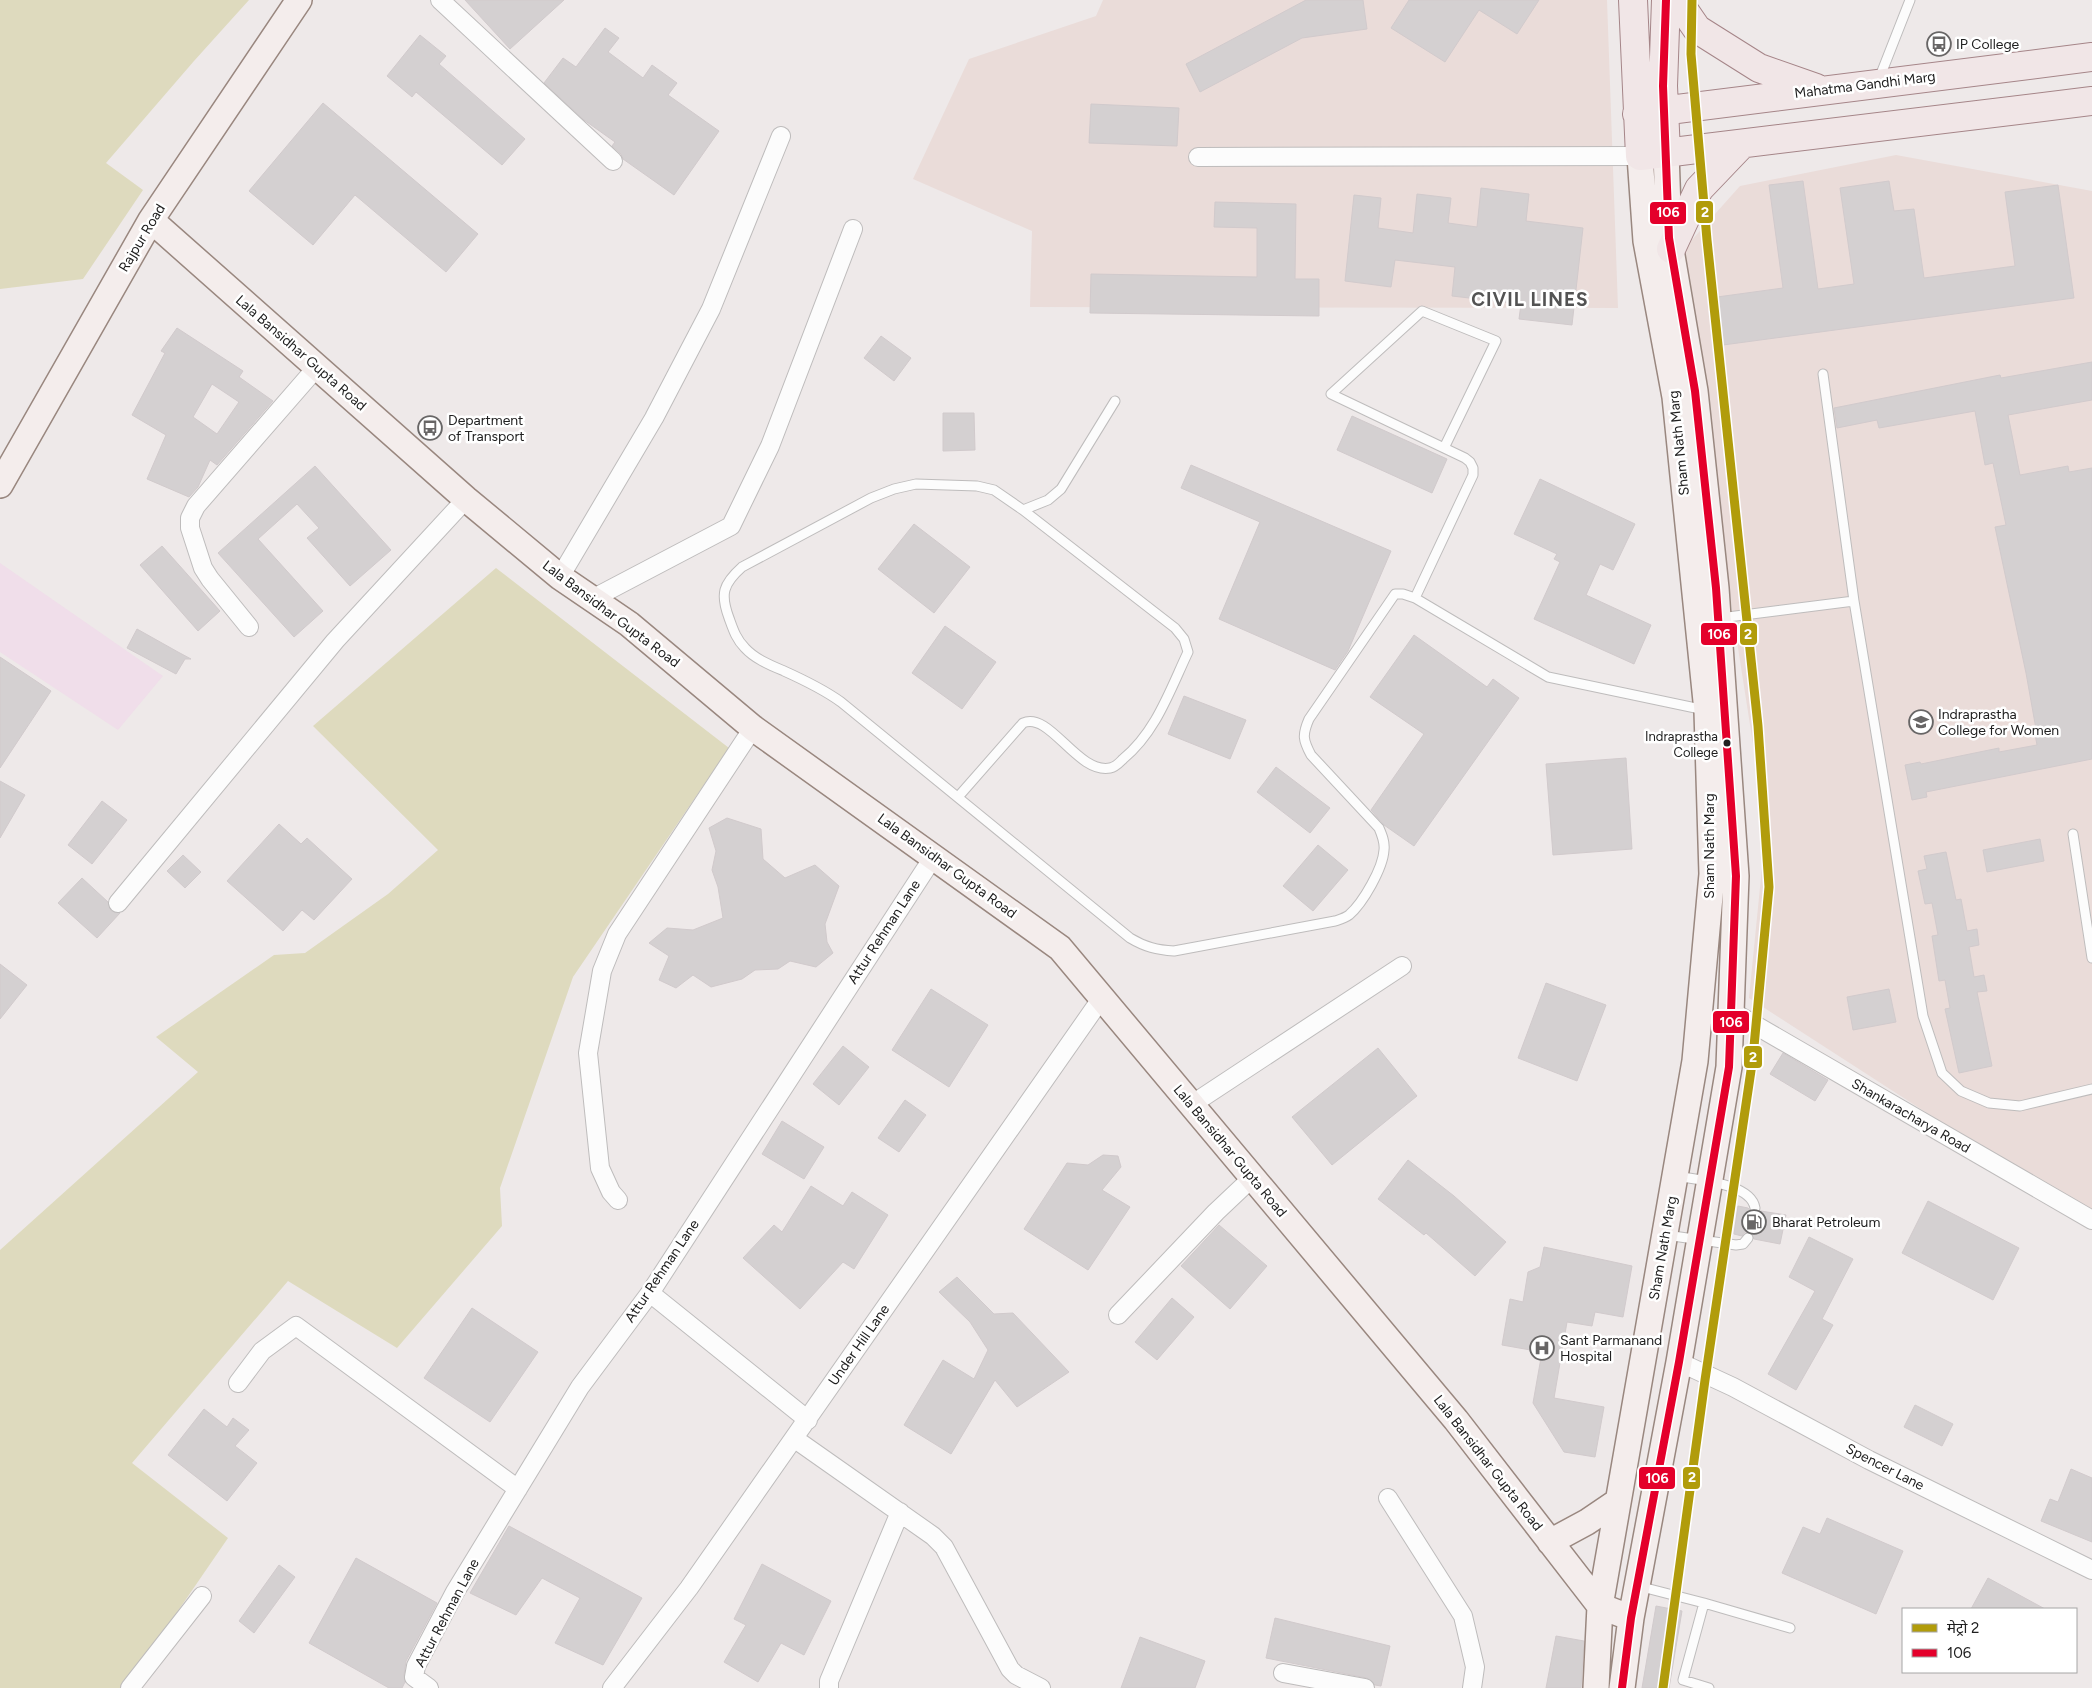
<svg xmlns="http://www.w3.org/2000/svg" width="2092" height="1688" viewBox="0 0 2092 1688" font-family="Figtree,'Noto Sans Devanagari',sans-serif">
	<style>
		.commercial { fill: #f0deea }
		.education { fill: #eadcd9 }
		.forest { fill: #dedabe }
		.building { fill: #d4d0d1; stroke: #d1cacc; fill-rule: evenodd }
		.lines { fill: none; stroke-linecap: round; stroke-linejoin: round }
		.lane-casing { stroke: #bebcbc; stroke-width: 11 }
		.street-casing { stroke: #bebcbc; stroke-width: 20 }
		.secondary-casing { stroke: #99877f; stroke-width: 28 }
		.primary-casing { stroke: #a58588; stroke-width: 30 }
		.lane { stroke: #fcfcfc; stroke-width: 9 }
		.street { stroke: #fcfcfc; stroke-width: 18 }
		.secondary { stroke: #f4edec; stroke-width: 25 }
		.primary { stroke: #f1e6e7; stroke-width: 28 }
		.bus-1-casing { stroke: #fff; stroke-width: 11 }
		.bus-1 { stroke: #e4002b; stroke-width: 8 }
		.metro-1-casing { stroke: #fff; stroke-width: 12 }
		.metro-1 { stroke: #b19c0b; stroke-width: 9 }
		.bus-dot { fill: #202020; stroke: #fff; stroke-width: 2 }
		.labels { text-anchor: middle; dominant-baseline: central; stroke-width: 5; stroke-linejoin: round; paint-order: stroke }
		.bus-label { font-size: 13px; fill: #202020; stroke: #fff; text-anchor: end }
		.poi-label { font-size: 14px; fill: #202020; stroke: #fff; text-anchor: start }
		.street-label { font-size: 14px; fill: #202020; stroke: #fff }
		.district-label { font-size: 19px; font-weight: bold; letter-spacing: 1px; fill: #535353; stroke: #fff }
		.line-badge { stroke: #fff; stroke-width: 2 }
		.badge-label { font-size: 14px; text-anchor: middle; font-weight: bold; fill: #fff }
	</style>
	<rect width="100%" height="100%" fill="#eee9e9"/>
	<!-- commercial -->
	<path class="commercial" d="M0 563 163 676 118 730 0 652Z"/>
	<!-- education -->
	<path class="education" d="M1103 0H1607L1618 308 1030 307 1032 231 913 179 969 59 1096 16Z
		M1896 155 2092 191V1213L1975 1144 1749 998 1766 827 1733 616 1682 251 1740 186Z"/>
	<!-- forest -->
	<path class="forest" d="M0 0H249L194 61 106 163 143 190 83 279 0 289Z
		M496 568 729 748 573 977 500 1188 502 1226 397 1348 288 1281 132 1463 228 1538 125 1688H0V1250L198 1072 156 1037 274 955 305 953 388 894 438 850 313 726Z"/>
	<!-- building -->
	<path class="building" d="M465 0H564L510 49Z
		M1306 0H1363L1367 29 1302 38 1200 92 1186 64Z
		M1409 0H1539L1517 34 1479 10 1445 62 1391 28Z
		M605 28 619 38 608 52 643 78 652 65 677 83 668 95 719 131 674 195 623 159 621 154 612 146 615 142 584 120 544 83 563 58 576 67Z
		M420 35 446 56 439 64 525 139 502 165 416 92 412 97 387 76Z
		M323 103 478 234 446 272 355 195 313 245 249 191Z
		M1091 104 1179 108 1177 146 1089 143Z
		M1803 181 1818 289 1854 284 1840 188 1889 181 1894 211 1914 209 1924 278 2015 266 2005 192 2058 185 2074 298 1723 345 1717 297 1783 288 1769 185Z
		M1481 188 1529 194 1526 221 1583 228 1572 325 1519 319 1521 304 1452 296 1455 267 1395 260 1391 287 1345 281 1354 195 1381 198 1378 228 1413 233 1417 194 1451 198 1448 223 1477 227Z
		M1215 202 1296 204 1295 279H1319V316L1090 313 1091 274 1257 277V228L1214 227Z
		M177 328 243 371 239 377 273 401 217 465 210 460 198 487 189 497 147 479 166 435 132 415 165 353 161 351ZM212 384 239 402 217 434 193 417Z
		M881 336 911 358 894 381 864 358Z
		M2092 362V400L2008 415 2020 475 2068 466 2069 472 2092 468V759L1926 792 1927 797 1912 800 1905 765 1920 762 1921 764 1999 748V752L2037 745 2034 729H2036L2026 673 1995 527 2006 525 1993 463 1985 465 1975 411 1879 428 1877 420 1837 428 1834 408 2000 375 2001 378Z
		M943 413H974L975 450 943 451Z
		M1352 416 1447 459 1432 493 1337 450Z
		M1191 465 1391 551 1348 651 1335 670 1219 619 1260 522 1181 488Z
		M315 466 391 550 350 586 307 538 319 528 297 504 258 539 323 611 294 637 218 553Z
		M1540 479 1635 524 1613 570 1600 564 1586 595 1651 625 1634 664 1534 619 1560 562 1554 559 1557 554 1514 534Z
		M914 524 970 567 934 613 878 569Z
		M162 546 220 611 198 631 140 565Z
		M945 626 996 662 962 709 912 673Z
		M137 629 178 652 191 659H185L176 674 127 648Z
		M1414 635 1487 687 1493 679 1519 698 1414 846 1384 825 1371 810 1424 734 1370 697Z
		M0 657 51 691 0 768Z
		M1184 696 1246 720 1230 759 1168 734Z
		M1626 758 1632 849 1553 855 1546 764Z
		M1276 767 1330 808 1310 833 1257 792Z
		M0 781 25 795 0 838Z
		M102 801 127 820 92 864 68 845Z
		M727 818 761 829 763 859 785 878 815 865 839 886 825 924 827 942 833 953 816 967 790 961 778 969 755 970 742 979 711 987 693 975 676 988 659 980 669 956 649 943 667 928 693 930 723 918 718 887 712 870 716 851 709 828Z
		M279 824 301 844 307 838 352 879 314 920 302 910 283 931 227 881Z
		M2040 839 2044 861 1987 872 1983 850Z
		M1318 845 1348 870 1313 911 1283 886Z
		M1946 852 1956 900 1961 899 1967 931 1977 929 1979 945 1969 947 1974 977 1984 975 1987 991 1977 992 1992 1066 1959 1073 1945 1009 1950 1008 1945 980 1939 981 1932 936 1938 935 1932 903 1925 904 1918 871 1927 869 1924 856Z
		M183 855 201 872 185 888 167 871Z
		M82 878 108 902 111 911 120 913 97 938 58 903Z
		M0 964 27 985 0 1019Z
		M1546 983 1606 1005 1577 1081 1518 1058Z
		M931 989 988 1025 949 1087 892 1050Z
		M1889 989 1896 1022 1853 1030 1847 997Z
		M843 1046 869 1067 839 1105 813 1084Z
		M1378 1048 1417 1096 1332 1165 1292 1117Z
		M1783 1053 1828 1080 1815 1101 1770 1074Z
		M905 1100 926 1115 899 1152 878 1138Z
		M782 1121 824 1147 804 1179 762 1154Z
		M1103 1155 1118 1156 1121 1167 1102 1190 1130 1207 1088 1270 1024 1229 1067 1163 1088 1165Z
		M1408 1160 1454 1196 1506 1242 1475 1276 1426 1233 1424 1235 1378 1199Z
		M811 1186 843 1206 852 1192 888 1215 854 1269 843 1262 800 1309 743 1258 774 1225 782 1232Z
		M1928 1201 2019 1248 1993 1300 1902 1253Z
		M1738 1206 1748 1208 1754 1214 1761 1211 1786 1215 1780 1244 1754 1239 1750 1232H1745L1742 1236 1734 1234Z
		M1219 1225 1267 1266 1230 1309 1181 1266Z
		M1809 1237 1853 1259 1822 1319 1833 1325 1796 1390 1768 1374 1815 1291 1789 1277Z
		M1544 1247 1632 1266 1623 1317 1595 1312 1592 1326 1567 1322 1554 1398 1604 1407 1595 1457 1564 1452 1533 1403 1542 1352 1502 1345 1510 1299 1523 1302 1528 1272 1540 1267Z
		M957 1277 994 1314 1013 1313 1069 1372 1017 1407 995 1380 951 1454 904 1425 943 1360 974 1379 988 1350 970 1322 939 1292Z
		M1172 1298 1194 1317 1157 1360 1135 1342Z
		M472 1308 538 1352 490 1422 424 1378Z
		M1915 1405 1953 1424 1942 1446 1904 1427Z
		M204 1409 227 1427 233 1418 249 1430 235 1446 257 1463 227 1501 168 1455Z
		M2071 1469 2092 1478V1542L2041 1521 2050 1499 2058 1502Z
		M1827 1518 1903 1551 1876 1614 1782 1573 1803 1527 1820 1534Z
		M509 1526 642 1598 603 1665 555 1643 580 1598 542 1578 516 1615 470 1593Z
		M356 1558 437 1603 406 1661 404 1675 405 1682 402 1688H389L309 1643Z
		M762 1564 831 1601 804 1655 781 1643 758 1682 724 1662 746 1625 734 1619Z
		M279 1565 295 1577 254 1633 239 1621Z
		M1988 1578 2045 1609H1971Z
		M1656 1606 1682 1611 1669 1688H1642Z
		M1275 1618 1390 1646 1381 1686 1375 1685 1367 1678 1266 1658Z
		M1556 1636 1584 1641 1581 1688H1546Z
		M1140 1637 1205 1661 1195 1688H1121Z"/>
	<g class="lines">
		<!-- lane casing -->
		<g class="lane-casing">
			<path id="lane" d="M1879 79 1910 0
				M1023 510 1048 500 1061 489 1115 401
				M1415 598 1473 475V468L1470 462 1465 458 1331 394 1422 311 1496 341 1444 448
				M1854 601 1923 1016 1942 1073 1961 1091 1989 1103 2020 1106 2092 1089
				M1720 618 1854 601 1823 374
				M958 797 1023 723C1050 711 1077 774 1110 768 1116 767 1119 763 1123 759 1156 732 1170 690 1188 652L1184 639 1175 628 1023 510 994 490 977 486 916 484 894 489 871 498 742 567C723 584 720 594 729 618 733 629 736 639 745 648 755 659 770 665 784 671 804 680 823 689 841 702L1130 938C1145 947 1157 950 1174 951L1335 921C1341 919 1345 918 1349 915 1363 903 1383 868 1384 850 1385 842 1382 835 1379 828L1311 755C1303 740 1302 735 1309 719L1395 594H1403L1415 598 1548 677 1705 710
				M2073 834 2092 958
				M1676 1176C1697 1180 1751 1183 1755 1208
				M1666 1235 1736 1245 1743 1244 1748 1238
				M1638 1586 1704 1603 1683 1680 1709 1688
				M1704 1603 1790 1628"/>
		</g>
		<!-- street casing -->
		<g class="street-casing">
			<path id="street" d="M440 0 613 161
				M1198 157 1640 156
				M560 577 654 418 711 309 781 136
				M592 599 731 526 770 446 853 229
				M249 627 210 579 203 568 190 528V518L196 506 317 367
				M118 903 335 641 466 499
				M1731 1011 2092 1220
				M1191 1105 1402 966
				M618 1200 611 1192 600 1168 588 1053 602 971 617 934 753 728
				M650 1293 808 1420
				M1118 1315 1216 1212 1252 1178
				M1679 1362 1733 1387 1869 1460 2092 1570
				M238 1383 262 1351 296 1326 518 1489
				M795 1439 933 1536 944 1547 1010 1669 1016 1675 1041 1688
				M1388 1498 1463 1616 1475 1667 1472 1688
				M1283 1673 1365 1688
				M130 1688 202 1596
				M429 1688 414 1677 416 1666 455 1592 580 1387 650 1293 934 856
				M612 1688 689 1588 1101 999
				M829 1688V1681L900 1512"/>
		</g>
		<!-- secondary casing -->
		<g class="secondary-casing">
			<path id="secondary" d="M151 220 466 499 560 577 629 624 753 728 1060 948 1456 1420 1600 1606 1631 1618
				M0 485 151 220 299 0
				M1550 1542 1587 1522 1618 1501
				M1596 1688 1600 1606 1695 1061 1712 874 1707 711 1675 397 1646 241 1640 156
				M1622 1688 1631 1618 1679 1362 1729 1067 1736 876 1716 588 1695 391 1669 238 1666 153"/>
		</g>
		<!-- primary casing -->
		<g class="primary-casing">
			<path id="primary" d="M1633 0 1640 156 2092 101
				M1677 0 1697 29 1759 68 1816 88
				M1637 114 2092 57
				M1666 153 1663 86 1666 0
				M1671 249 1699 189 1742 144"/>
		</g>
		<!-- lane -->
		<use href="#lane" class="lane"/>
		<!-- street -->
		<use href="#street" class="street"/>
		<!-- secondary -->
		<use href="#secondary" class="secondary"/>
		<!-- primary -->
		<use href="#primary" class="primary"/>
		<!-- bus-1 casing -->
		<g class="bus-1-casing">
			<path id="bus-1" d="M1622 1688 1631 1618 1679 1362 1729 1067 1736 876 1716 588 1695 391 1669 238 1663 86 1666 0"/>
		</g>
		<!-- bus-1 -->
		<use href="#bus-1" class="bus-1"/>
		<!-- metro-1 casing -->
		<g class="metro-1-casing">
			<path id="metro-1" d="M1663 1688 1705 1380 1753 1057 1769 887 1758 726 1707 240 1691 54 1692 0"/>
		</g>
		<!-- metro-1 -->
		<use href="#metro-1" class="metro-1"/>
	</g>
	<!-- icons -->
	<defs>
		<g id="bus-ring" transform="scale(1.25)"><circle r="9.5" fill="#fff" stroke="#686666" stroke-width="1.5"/><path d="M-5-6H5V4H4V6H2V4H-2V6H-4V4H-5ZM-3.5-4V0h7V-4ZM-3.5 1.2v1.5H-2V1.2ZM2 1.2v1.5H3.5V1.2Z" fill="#686666"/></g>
		<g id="university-ring" transform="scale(1.25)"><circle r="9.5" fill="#fff" stroke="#686666" stroke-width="1.5"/><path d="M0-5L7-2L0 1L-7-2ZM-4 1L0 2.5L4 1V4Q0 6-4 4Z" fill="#686666"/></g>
		<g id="fuel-ring" transform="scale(1.25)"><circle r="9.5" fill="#fff" stroke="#686666" stroke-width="1.5"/><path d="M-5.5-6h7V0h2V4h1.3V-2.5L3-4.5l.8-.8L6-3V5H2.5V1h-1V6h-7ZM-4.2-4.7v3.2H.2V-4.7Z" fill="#686666"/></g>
		<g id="hospital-ring" transform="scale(1.25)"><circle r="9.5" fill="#fff" stroke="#686666" stroke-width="1.5"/><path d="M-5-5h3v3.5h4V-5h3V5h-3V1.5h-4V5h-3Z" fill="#686666"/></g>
	</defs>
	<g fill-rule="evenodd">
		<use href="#bus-ring" x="1939" y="44"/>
		<use href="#bus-ring" x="430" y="428"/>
		<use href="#university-ring" x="1921" y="722"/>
		<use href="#fuel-ring" x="1754" y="1222"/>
		<use href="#hospital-ring" x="1542" y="1348"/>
	</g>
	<!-- markers -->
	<circle class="bus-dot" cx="1727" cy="743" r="4.5"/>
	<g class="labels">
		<!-- bus labels -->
		<g class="bus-label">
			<text x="1718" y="736">Indraprastha<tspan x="1718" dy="16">College</tspan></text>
		</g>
		<!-- poi labels -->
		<g class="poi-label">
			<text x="1956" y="44">IP College</text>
			<text x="448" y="420">Department<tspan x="448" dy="16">of Transport</tspan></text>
			<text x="1938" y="714">Indraprastha<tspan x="1938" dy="16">College for Women</tspan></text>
			<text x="1772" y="1222">Bharat Petroleum</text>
			<text x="1560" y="1340">Sant Parmanand<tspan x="1560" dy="16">Hospital</tspan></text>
		</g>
		<!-- street labels -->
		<g class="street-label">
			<text transform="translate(1865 85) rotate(-7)">Mahatma Gandhi Marg</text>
			<text transform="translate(142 238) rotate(-59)">Rajpur Road</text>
			<text transform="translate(301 353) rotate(41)">Lala Bansidhar Gupta Road</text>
			<text transform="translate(1679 443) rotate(-96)">Sham Nath Marg</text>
			<text transform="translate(611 614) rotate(37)">Lala Bansidhar Gupta Road</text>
			<text transform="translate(1709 846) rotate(-90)">Sham Nath Marg</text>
			<text transform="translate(947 866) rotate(36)">Lala Bansidhar Gupta Road</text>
			<text transform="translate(884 932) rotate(-57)">Attur Rehman Lane</text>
			<text transform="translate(1911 1116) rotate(30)">Shankaracharya Road</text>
			<text transform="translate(1230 1151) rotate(50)">Lala Bansidhar Gupta Road</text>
			<text transform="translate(1663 1248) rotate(-80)">Sham Nath Marg</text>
			<text transform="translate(662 1271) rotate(-56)">Attur Rehman Lane</text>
			<text transform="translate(859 1345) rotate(-55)">Under Hill Lane</text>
			<text transform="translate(1488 1463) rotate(52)">Lala Bansidhar Gupta Road</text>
			<text transform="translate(1885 1467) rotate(27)">Spencer Lane</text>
			<text transform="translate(447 1613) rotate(-62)">Attur Rehman Lane</text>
		</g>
		<!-- district labels -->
		<g class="district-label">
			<text x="1530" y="299">CIVIL LINES</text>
		</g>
	</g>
	<g class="line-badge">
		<rect x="1695" y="200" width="19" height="24" rx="5" fill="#b19c0b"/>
		<rect x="1649" y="201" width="38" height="24" rx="5" fill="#e4002b"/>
		<rect x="1739" y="622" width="19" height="24" rx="5" fill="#b19c0b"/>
		<rect x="1700" y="622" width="38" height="24" rx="5" fill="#e4002b"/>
		<rect x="1712" y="1010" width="38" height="24" rx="5" fill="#e4002b"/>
		<rect x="1743" y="1045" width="20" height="24" rx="5" fill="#b19c0b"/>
		<rect x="1682" y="1466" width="19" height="24" rx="5" fill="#b19c0b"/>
		<rect x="1638" y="1466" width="38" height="24" rx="5" fill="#e4002b"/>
	</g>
	<g class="badge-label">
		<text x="1705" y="217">2</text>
		<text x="1668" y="217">106</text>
		<text x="1748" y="639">2</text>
		<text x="1719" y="639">106</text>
		<text x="1731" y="1027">106</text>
		<text x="1753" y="1062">2</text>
		<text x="1692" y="1482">2</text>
		<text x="1657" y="1483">106</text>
	</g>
	<!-- legend -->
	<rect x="1902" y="1608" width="175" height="65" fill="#ffffff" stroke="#a6a6a6"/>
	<rect x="1912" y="1624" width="25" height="8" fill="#b19c0b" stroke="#a6a6a6"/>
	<text x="1947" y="1633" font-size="15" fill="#202020">मेट्रो 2</text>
	<rect x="1912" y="1649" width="25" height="8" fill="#e4002b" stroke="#a6a6a6"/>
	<text x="1947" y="1658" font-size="15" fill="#202020">106</text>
</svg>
